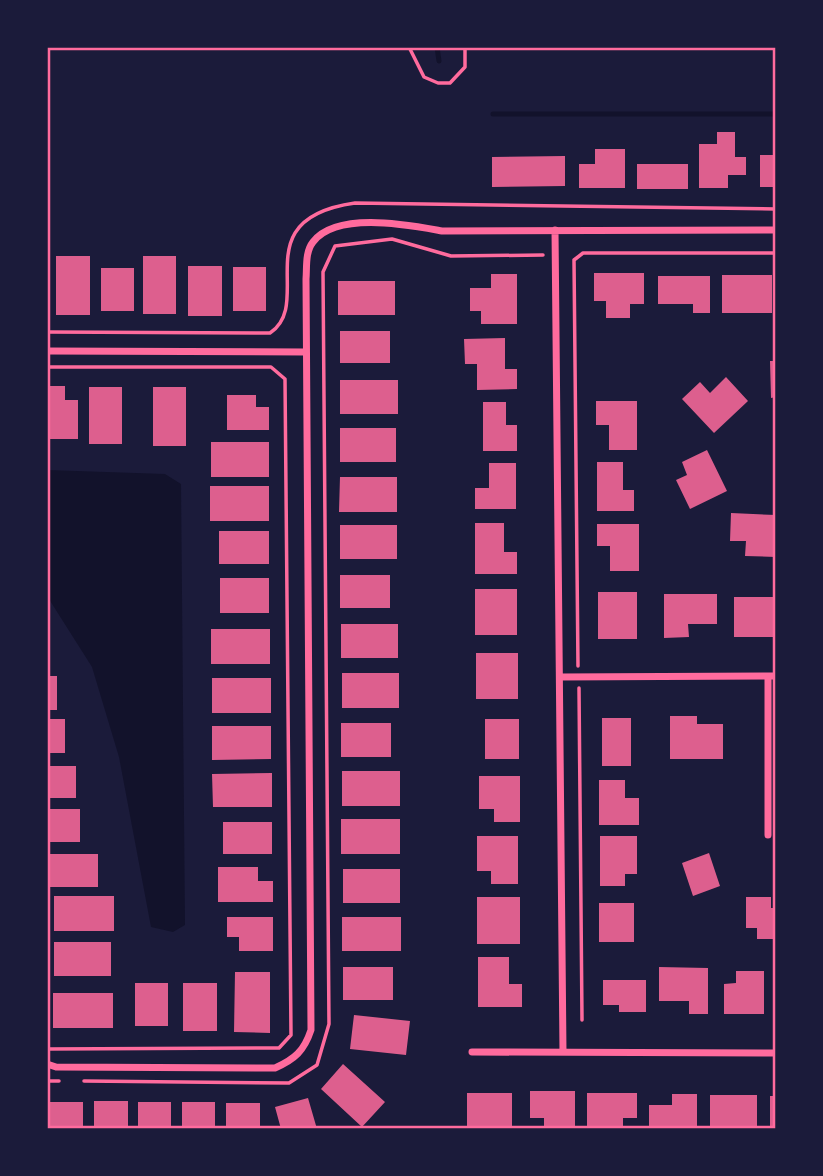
<svg xmlns="http://www.w3.org/2000/svg" width="823" height="1176" viewBox="0 0 823 1176" font-family="'IBM Plex Serif',serif">
	<style>
		.water { fill: #12122b }
		.lines { fill: none; stroke-linecap: round; stroke-linejoin: round }
		.stream { stroke: #12122b; stroke-width: 5 }
		.building { fill: #dd5f8e }
		.path { stroke: #ff6b9d; stroke-width: 3.5 }
		.minor { stroke: #ff6b9d; stroke-width: 7 }
		.neatline { fill: none; stroke: #ff6b9d; stroke-width: 2.5 }
	</style>
	<rect width="100%" height="100%" fill="#1b1b3a"/>
	<!-- water -->
	<path class="water" d="M47 470 165 474 181 484 185 925 173 932 151 927 119 757 92 667 47 596Z"/>
	<g class="lines">
		<!-- stream -->
		<path class="stream" d="M437 47 439 61
			M493 114H776"/>
	</g>
	<!-- building -->
	<path class="building" d="M717 132H735V157H746V175H728V188H699V144H717Z
		M595 149H625V188H579V164H595Z
		M760 155H776V187H760Z
		M565 156V186L492 187V157Z
		M637 164H688V189H637Z
		M56 256H90V315H56Z
		M143 256H176V314H143Z
		M188 266H222V316H188Z
		M233 267H266V311H233Z
		M101 268H134V311H101Z
		M594 273H644V304H630V318H606V301H594Z
		M491 274H517V324H481V311H470V288H491Z
		M722 275H772V313H722Z
		M658 276H710V313H693V304H658Z
		M338 281H395V315H338Z
		M340 331H390V363H340Z
		M505 338V369H517V389L477 390V364H465L464 339Z
		M770 361H776V397L771 398Z
		M726 377 748 401 714 433 682 399 700 382 710 393Z
		M340 380H398V414H340Z
		M47 386H65V400H78V439H47Z
		M89 387H122V444H89Z
		M153 387H186V446H153Z
		M227 395H256V407H269V430H227Z
		M596 401H637V450H609V425H596Z
		M483 402H506V425H517V451H483Z
		M340 428H396V462H340Z
		M211 442H269V477H211Z
		M707 450 727 491 690 509 676 480 687 475 682 462Z
		M597 462H623V490H634V511H597Z
		M489 463H516V509H475V488H489Z
		M340 477H397V512H339Z
		M210 486H269V521H210Z
		M731 513 776 515V557L745 556 746 541H730Z
		M475 523H504V552H517V574H475Z
		M597 524H639V571H610V546H597Z
		M340 525H397V559H340Z
		M219 531H269V564H219Z
		M340 575H390V608H340Z
		M220 578H269V613H220Z
		M475 589H517V635H475Z
		M598 592H637V639H598Z
		M664 594H717V624H688L689 637 664 638Z
		M734 597H776V637H734Z
		M341 624H398V658H341Z
		M211 629H270V664H211Z
		M476 653H518V699H476Z
		M342 673H399V708H342Z
		M47 676H57V710H47Z
		M212 678H271V713H212Z
		M670 716H697V724H723V759H670Z
		M602 718H631V766H602Z
		M47 719H65V753H47Z
		M485 719H519V759H485Z
		M341 723H391V757H341Z
		M212 726H271V759L212 760Z
		M47 766H76V798H47Z
		M342 771H400V806H342Z
		M272 773V807H213L212 774Z
		M479 776H520V822H494V809H479Z
		M599 780H625V798H639V825H599Z
		M47 809H80V842H47Z
		M341 819H400V854H341Z
		M223 822H272V854H223Z
		M477 836H518V884H491V871H477Z
		M600 836H637V874H625V886H600Z
		M709 853 720 886 693 896 682 863Z
		M47 854H98V887H47Z
		M218 867H258V881H273V902H218Z
		M343 869H400V903H343Z
		M54 896H114V931H54Z
		M477 897H520V944H477Z
		M746 897H771V908H776V939H757V928H746Z
		M599 903H634V942H599Z
		M227 917H273V951H239V937H227Z
		M342 917H401V951H342Z
		M54 942H111V976H54Z
		M478 957H509V984H522V1007H478Z
		M343 967H393V1000H343Z
		M659 967 708 968V1014H689V1001H659Z
		M736 971H764V1014H724V984L736 983Z
		M235 972H270V1033L234 1032Z
		M603 980H646V1012H619V1005H603Z
		M135 983H168V1026H135Z
		M183 983H217V1031H183Z
		M53 993H113V1028H53Z
		M354 1015 410 1021 406 1055 350 1049Z
		M343 1064 385 1102 362 1127 321 1089Z
		M530 1091H575V1129H544V1118H530Z
		M467 1093H512V1128H467Z
		M587 1093H637V1118H623V1129H587Z
		M672 1094H697V1129H649V1105H672Z
		M710 1095H757V1129H710Z
		M770 1096H776V1127H770Z
		M308 1098 317 1129H281L275 1107Z
		M94 1101H128V1129H94Z
		M49 1102H83V1129H49Z
		M138 1102H171V1129H138Z
		M182 1102H215V1129H182Z
		M226 1103H260V1129H226Z"/>
	<g class="lines">
		<!-- path -->
		<path class="path" d="M409 47 424 77 438 83H450L465 67V47
			M47 332 270 333C316 302 242 219 355 203L776 209
			M47 367H271L285 379 291 1035 279 1048 47 1049
			M578 666 574 260 583 253H776
			M579 688 582 1020
			M47 1081H59
			M84 1081 289 1083 317 1065 329 1024 323 272 335 246 392 239 451 256 543 255"/>
		<!-- minor -->
		<path class="minor" d="M555 230 563 1052
			M47 351 306 352
			M768 676V835
			M560 677 776 676
			M472 1052 776 1053
			M47 1064 56 1067 275 1068C295 1059 304 1051 311 1030L306 279C307 267 305 252 313 242 337 211 408 225 442 231L776 230"/>
	</g>
	<!-- border -->
	<rect width="823" height="1176" fill="none" stroke="#1b1b3a" stroke-width="98"/>
	<rect x="49" y="49" width="725" height="1078" class="neatline"/>
</svg>
